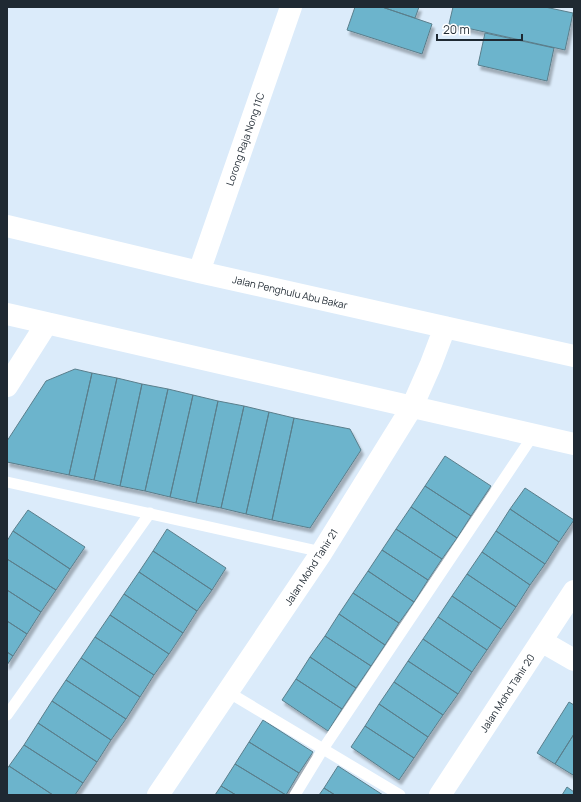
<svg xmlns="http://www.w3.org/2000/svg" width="581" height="802" viewBox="0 0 581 802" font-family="Manrope,sans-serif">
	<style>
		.building { fill: #6cb4cc; stroke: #5a7e8b; filter: url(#shadow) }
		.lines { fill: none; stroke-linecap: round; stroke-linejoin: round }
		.service { stroke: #fff; stroke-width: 11 }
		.minor { stroke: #fff; stroke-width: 22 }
		.labels { text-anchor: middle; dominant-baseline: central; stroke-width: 3.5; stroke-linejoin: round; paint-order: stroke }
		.street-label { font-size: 10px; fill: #1f2932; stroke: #fff }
	</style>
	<defs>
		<filter id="shadow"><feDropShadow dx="2.5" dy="4.5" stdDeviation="1" flood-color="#0004"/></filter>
	</defs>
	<rect width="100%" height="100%" fill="#dbebfa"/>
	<!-- building -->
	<path class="building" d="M355 7H382L432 24 422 54 347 30Z
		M382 7H419L415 18Z
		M453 7H545L573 13 565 50 449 24Z
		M485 33 554 48 547 81 478 65Z
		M75 369 92 373 69 475 7 462V441L46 381Z
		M92 373 117 378 94 480 69 475Z
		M117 378 142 384 120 486 94 480Z
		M142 384 168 389 145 491 120 486Z
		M168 389 193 395 170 497 145 491Z
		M193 395 218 401 196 503 170 497Z
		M218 401 244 406 221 508 196 503Z
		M244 406 269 412 246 514 221 508Z
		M269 412 294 418 272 520 246 514Z
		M294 418 350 429 361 450 310 528 272 520Z
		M445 456 491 486 471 516 425 486Z
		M425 486 471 516 457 538 411 507Z
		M525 488 574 520 559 542 510 509Z
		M411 507 457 538 442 559 396 529Z
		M510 509 559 542 545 564 496 531Z
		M28 510 85 547 70 569 13 531Z
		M167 529 226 568 212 590 153 551Z
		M396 529 442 559 428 580 382 550Z
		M13 531 70 569 56 590 7 559V541Z
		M496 531 545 564 530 585 482 552Z
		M382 550 428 580 414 602 368 571Z
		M153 551 212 590 197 611 139 572Z
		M482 552 530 585 516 607 467 574Z
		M7 559 56 590 41 612 7 590Z
		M368 571 414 602 399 623 353 593Z
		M139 572 197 611 183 633 124 594Z
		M467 574 516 607 501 629 452 596Z
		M7 590 41 612 27 634 7 621Z
		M353 593 399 623 385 645 339 614Z
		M124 594 183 633 169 654 110 615Z
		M452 596 501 629 487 650 438 617Z
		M339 614 385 645 371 666 325 636Z
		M110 615 169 654 154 675 95 637Z
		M438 617 487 650 472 672 423 639Z
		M7 621 27 634 13 656 7 652Z
		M325 636 371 666 356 688 310 657Z
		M95 637 154 675 140 697 81 658Z
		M423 639 472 672 458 694 408 661Z
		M7 652 13 656 7 665Z
		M310 657 356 688 342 709 296 679Z
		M81 658 140 697 126 719 66 680Z
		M408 661 458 694 443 715 394 682Z
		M296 679 342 709 328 731 282 700Z
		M66 680 126 719 111 740 52 701Z
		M394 682 443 715 428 737 379 704Z
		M52 701 111 740 97 762 38 723Z
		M569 702 574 705V734L555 764 537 753Z
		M379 704 428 737 414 758 365 726Z
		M263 720 313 752 299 773 249 742Z
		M38 723 97 762 83 783 24 745Z
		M365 726 414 758 399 780 351 747Z
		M574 734V773L573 775 555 764Z
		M249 742 299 773 286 795 235 764Z
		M24 745 83 783 75 795H53L9 766Z
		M235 764 286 795H236L221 786Z
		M9 766 53 795H7V769Z
		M338 766 383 795H335L324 788Z
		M221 786 236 795H215Z
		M567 787 574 792V795H562Z
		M324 788 335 795H319Z"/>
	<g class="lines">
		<!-- service -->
		<path class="service" d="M7 482 322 552
			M228 692 400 795
			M7 715 150 513
			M295 795 323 749 534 434"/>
		<!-- minor -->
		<path class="minor" d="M7 226 199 272 574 356
			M199 272 291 7
			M7 314 574 444
			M7 386 47 323
			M541 641 574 660
			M158 795 322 552 412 407 431 364 445 327
			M440 795 574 591"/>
	</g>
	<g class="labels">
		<!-- street labels -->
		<g class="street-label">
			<text transform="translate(245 139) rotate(-71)">Lorong Raja Nong 11C</text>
			<text transform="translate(290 292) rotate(13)">Jalan Penghulu Abu Bakar</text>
			<text transform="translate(311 567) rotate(-57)">Jalan Mohd Tahir 21</text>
			<text transform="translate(507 693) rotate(-57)">Jalan Mohd Tahir 20</text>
		</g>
	</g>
	<!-- border -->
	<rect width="581" height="802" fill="none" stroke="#1f2932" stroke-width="16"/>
	<!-- scale -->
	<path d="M437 34v6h85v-6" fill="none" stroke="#1f2932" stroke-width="2"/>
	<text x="443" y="34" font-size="12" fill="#1f2932" stroke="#ffffff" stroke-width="3" paint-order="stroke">20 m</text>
</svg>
